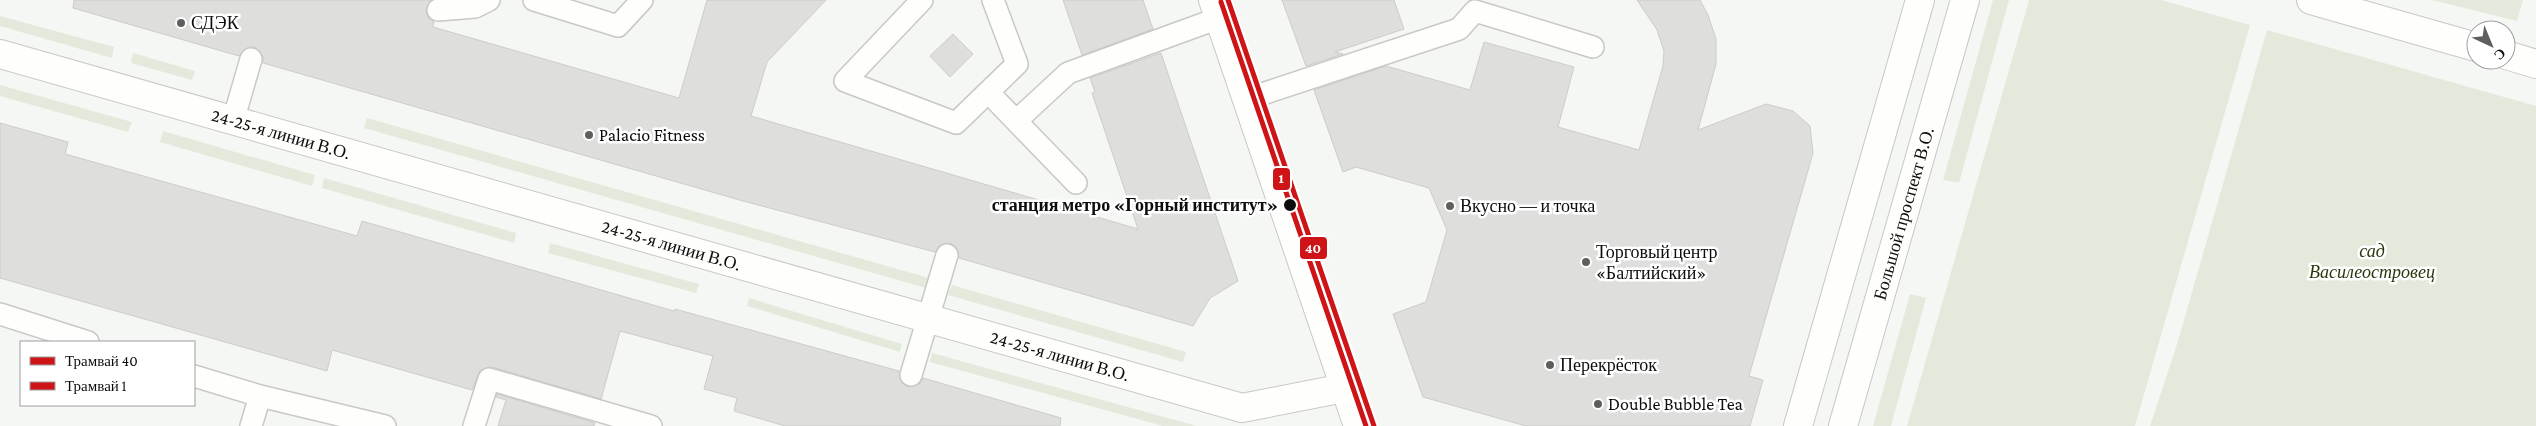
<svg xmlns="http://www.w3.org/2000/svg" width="2536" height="426" viewBox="0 0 2536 426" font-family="'Crimson Pro',serif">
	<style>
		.green { fill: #e3eadb }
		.building { fill: #dededd; stroke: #cccccb }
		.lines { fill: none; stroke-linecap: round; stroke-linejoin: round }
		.lane-casing { stroke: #c8c9c7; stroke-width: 24 }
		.street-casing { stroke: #c8c9c7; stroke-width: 30 }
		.secondary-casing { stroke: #c8c9c7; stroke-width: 30 }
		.lane { stroke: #fefefd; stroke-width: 21 }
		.street { stroke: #fefefd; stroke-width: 28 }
		.secondary { stroke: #fefefd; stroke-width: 28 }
		.tram-1-casing { stroke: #fff; stroke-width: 9 }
		.tram-2-casing { stroke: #fff; stroke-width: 9 }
		.tram-1 { stroke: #ce1417; stroke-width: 5 }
		.tram-2 { stroke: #ce1417; stroke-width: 5 }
		.poi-dot { fill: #5e5f5d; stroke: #fff; stroke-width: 2 }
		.stop-dot { fill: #0c0d0c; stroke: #fff; stroke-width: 2 }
		.labels { text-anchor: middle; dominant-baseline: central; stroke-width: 5; stroke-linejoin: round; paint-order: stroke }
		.poi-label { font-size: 18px; fill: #0c0d0c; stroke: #fff; text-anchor: start }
		.street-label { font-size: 18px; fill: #0c0d0c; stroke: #fff }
		.stop-label { font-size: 18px; font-weight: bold; fill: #0c0d0c; stroke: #fff; text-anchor: end }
		.park-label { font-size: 18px; font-style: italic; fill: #27390c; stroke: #fff }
		.line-badge { stroke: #fff; stroke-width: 2 }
		.badge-label { font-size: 14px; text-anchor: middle; font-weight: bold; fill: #fff }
	</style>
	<rect width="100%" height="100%" fill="#f5f7f4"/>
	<!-- green -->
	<path class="green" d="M1993 0H2009L1959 183 1943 180Z
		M2029 0H2161L2250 25 2135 426H1907Z
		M2432 0H2523L2517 21Z
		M0 16 114 47 112 58 0 26Z
		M2267 30 2536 106V426H2150L2178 341Z
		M133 53 195 71 192 80 131 63Z
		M0 85 132 122 128 132 0 96Z
		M367 118 929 278 926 288 364 128Z
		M163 131 315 175 312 186 160 142Z
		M324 178 516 233 514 243 322 188Z
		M550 243 699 284 696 293 548 253Z
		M952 285 1186 352 1183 362 948 295Z
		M1910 294 1926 298 1891 426H1873Z
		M749 298 902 344 900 352 747 306Z
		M932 353 1197 426H1163L930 362Z"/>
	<!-- building -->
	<path class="building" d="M74 0H431L426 11 428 17 434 22 433 27 679 98 707 0H826L767 62 751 116 1138 229 1092 93 1095 92 1090 78 1161 53 1238 281 1210 298 1193 326 959 258 956 247 950 243 939 246 935 252 743 201 263 63V56L255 47H248L239 56 73 8Z
		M1063 0H1143L1153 29 1082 55Z
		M1282 0H1394L1404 29 1335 52 1343 54 1306 66Z
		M1637 0H1700L1708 15 1716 39V64L1698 130 1766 104 1793 111 1810 126 1813 153 1749 376 1763 380 1750 426H1526L1423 397 1393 314 1426 302 1447 230 1429 188 1356 167 1343 172 1314 90 1386 66 1470 90 1484 42 1574 67 1558 127 1639 150 1663 66 1664 51 1657 30Z
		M953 34 973 54 950 77 930 56Z
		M0 123 68 142 65 154 357 236 362 221 674 311 675 309 899 371 902 383 908 387 919 384 923 378 1061 418 1060 426H785L734 411 737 398 704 389 713 356 620 331 601 399 492 367 480 370 472 390 332 350 327 371 0 278Z
		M497 394 595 423 594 426H498L506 400 496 397Z"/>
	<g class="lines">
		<!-- lane casing -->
		<g class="lane-casing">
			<path id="lane" d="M534 0 618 26 642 0
				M922 0 845 81 956 123 1017 64 993 0
				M438 10 475 7 489 0
				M988 92 1016 121 1068 73 1219 18
				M1247 99 1459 29 1475 11 1593 47
				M233 121 251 59
				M1016 121 1076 183
				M0 314 88 342
				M911 375 947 255
				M194 376 260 396 385 426
				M251 426 260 396
				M474 426 489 379 651 426"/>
		</g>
		<!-- street casing -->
		<g class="street-casing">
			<g id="street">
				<path d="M1213 0 1358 426"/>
				<path d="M2311 0 2476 47"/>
				<path id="s1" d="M0 54 1242 408 1344 388"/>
				<path d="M2506 55 2536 64"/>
			</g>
		</g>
		<!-- secondary casing -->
		<g class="secondary-casing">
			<g id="secondary">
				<path d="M1798 426 1920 0"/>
				<path id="s2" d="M1843 426 1965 0"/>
			</g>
		</g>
		<!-- lane -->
		<use href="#lane" class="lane"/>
		<!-- street -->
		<use href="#street" class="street"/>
		<!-- secondary -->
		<use href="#secondary" class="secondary"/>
		<!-- tram-1 casing -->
		<g class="tram-1-casing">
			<path id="tram-1" d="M1228 0 1374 426"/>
		</g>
		<!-- tram-2 casing -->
		<g class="tram-2-casing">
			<path id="tram-2" d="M1221 2 1366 426"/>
		</g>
		<!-- tram-1 -->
		<use href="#tram-1" class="tram-1"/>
		<!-- tram-2 -->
		<use href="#tram-2" class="tram-2"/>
	</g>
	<!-- markers -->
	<g class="poi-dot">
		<circle cx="181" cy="23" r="5"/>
		<circle cx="589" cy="135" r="5"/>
		<circle cx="1450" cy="206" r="5"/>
		<circle cx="1586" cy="262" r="5"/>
		<circle cx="1550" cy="365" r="5"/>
		<circle cx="1598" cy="404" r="5"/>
	</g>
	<circle class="stop-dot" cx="1290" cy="205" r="7"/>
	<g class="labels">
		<!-- poi labels -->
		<g class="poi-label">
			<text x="191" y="23">СДЭК</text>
			<text x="599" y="135">Palacio Fitness</text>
			<text x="1460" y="206">Вкусно — и точка</text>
			<text x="1596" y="252">Торговый центр<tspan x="1596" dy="21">«Балтийский»</tspan></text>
			<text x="1560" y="365">Перекрёсток</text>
			<text x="1608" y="404">Double Bubble Tea</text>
		</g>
		<!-- street labels -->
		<g class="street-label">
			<text stroke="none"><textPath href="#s1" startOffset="292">24-25-я линии В.О.</textPath></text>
			<text stroke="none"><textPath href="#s2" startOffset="221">Большой проспект В.О.</textPath></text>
			<text stroke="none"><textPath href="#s1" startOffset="698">24-25-я линии В.О.</textPath></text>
			<text stroke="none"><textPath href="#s1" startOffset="1102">24-25-я линии В.О.</textPath></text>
		</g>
		<!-- stop labels -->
		<g class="stop-label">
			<text x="1278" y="205">станция метро «Горный институт»</text>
		</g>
		<!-- park labels -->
		<g class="park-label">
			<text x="2372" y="251">сад<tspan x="2372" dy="21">Василеостровец</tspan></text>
		</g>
	</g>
	<g class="line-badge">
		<rect x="1272" y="167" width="19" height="24" rx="5" fill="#ce1417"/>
		<rect x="1299" y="236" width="29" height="24" rx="5" fill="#ce1417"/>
	</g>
	<g class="badge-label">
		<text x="1281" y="183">1</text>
		<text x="1313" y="253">40</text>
	</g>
	<!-- legend -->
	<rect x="20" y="341" width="175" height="65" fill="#ffffff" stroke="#9e9e9e"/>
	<rect x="30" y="357" width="25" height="8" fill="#ce1417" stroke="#9e9e9e"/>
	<text x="65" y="366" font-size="15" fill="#0c0d0c">Трамвай 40</text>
	<rect x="30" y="382" width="25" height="8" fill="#ce1417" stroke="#9e9e9e"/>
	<text x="65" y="391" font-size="15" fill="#0c0d0c">Трамвай 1</text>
	<!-- north arrow -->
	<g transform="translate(2491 45) rotate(136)"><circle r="24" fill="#ffffff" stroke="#9e9e9e"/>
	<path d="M0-4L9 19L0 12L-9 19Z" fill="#5e5f5d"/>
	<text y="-8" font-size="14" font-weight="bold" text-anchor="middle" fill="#0c0d0c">С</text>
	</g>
</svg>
